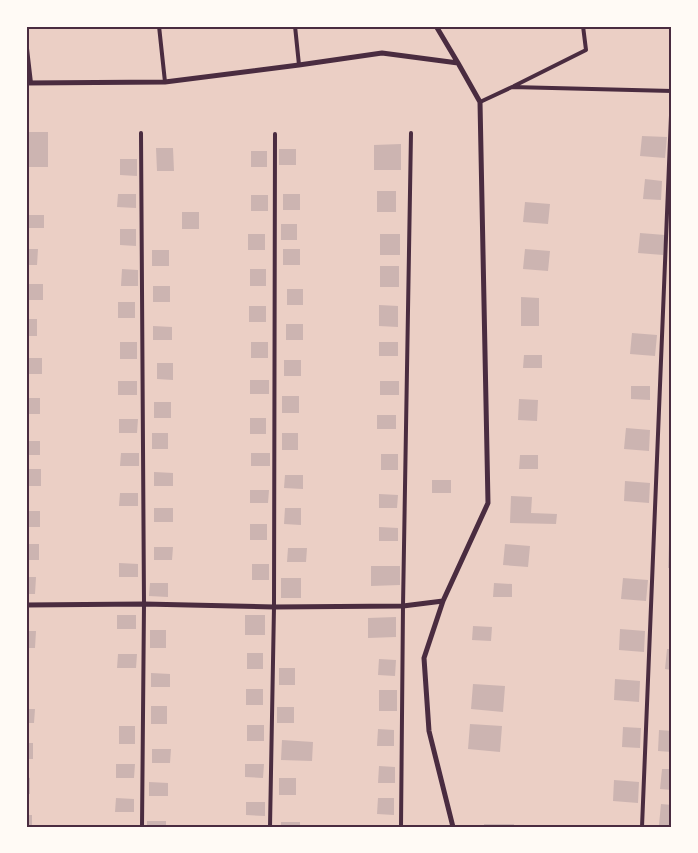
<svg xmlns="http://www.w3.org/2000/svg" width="698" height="853" viewBox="0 0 698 853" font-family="'Fira Sans Condensed',sans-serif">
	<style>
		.green { fill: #ebcfc5 }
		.building { fill: #ccb4b1 }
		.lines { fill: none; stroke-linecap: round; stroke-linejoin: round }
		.service { stroke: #4a2c40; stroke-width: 4 }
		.minor { stroke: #4a2c40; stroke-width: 5 }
		.neatline { fill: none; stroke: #4a2c40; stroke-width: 2 }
	</style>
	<rect width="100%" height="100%" fill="#f7e1d7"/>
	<!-- green -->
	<path class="green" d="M26 26H672V827H26Z"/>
	<!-- building -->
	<path class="building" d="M26 132H48V167H26Z
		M642 136 667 137 665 158 640 156Z
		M401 144V170H374V145Z
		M156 148H173L174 171H157Z
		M279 149H296V165H279Z
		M251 151H267V167H251Z
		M120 159H137V176L120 175Z
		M645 179 662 181 661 200 643 199Z
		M377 191H396V212H377Z
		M118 194H136V208L117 207Z
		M283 194H300V210H283Z
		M251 195H268V211H251Z
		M525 202 550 204 548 224 523 222Z
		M182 212H199V229H182Z
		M26 215H44V228H26Z
		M281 224H297V240H281Z
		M120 229H136V246L120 245Z
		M640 233 665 235 663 255 638 253Z
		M248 234H265V250H248Z
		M380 234H400V255H380Z
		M26 249H38L37 265H26Z
		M283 249H300V265H283Z
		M525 249 550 251 548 271 523 269Z
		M152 250H169V266H152Z
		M380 266H399V287H380Z
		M122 269 138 270V286H121Z
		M250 269H266V286H250Z
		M26 284H43V300H26Z
		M153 286H170V302H153Z
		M287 289H303V305H287Z
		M521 297 539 298V326H521Z
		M118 302H135V318H118Z
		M379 305 398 306V327L379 326Z
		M249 306H266V322H249Z
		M26 319H37V336H26Z
		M286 324H303V340H286Z
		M153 326 172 327V340H153Z
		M632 333 657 335 655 356 630 354Z
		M120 342H137V359H120Z
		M251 342H268V358H251Z
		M379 342H398V356H379Z
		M524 355H542V368H523Z
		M26 358H42V374H26Z
		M284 360H301V376H284Z
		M157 363H173V380L157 379Z
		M250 380H269V394H250Z
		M118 381H137V395H118Z
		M380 381H399V395H380Z
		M631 386H650V400L631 399Z
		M282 396H299V413H282Z
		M26 398H40V414H26Z
		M519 399 538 400 537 421 518 420Z
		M154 402H171V418H154Z
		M377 415H396V429H377Z
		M250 418H266V434H250Z
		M119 419H138L137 433H119Z
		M626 428 650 430 649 451 624 449Z
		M152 433H168V449H152Z
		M282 433H298V450H282Z
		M26 441H40V455H26Z
		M121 453H139V466H120Z
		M251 453H270V466H251Z
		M381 454H398V470H381Z
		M520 455H538V469H519Z
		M26 469H41V486H26Z
		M154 472 173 473V486H154Z
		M285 475H303V489L284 488Z
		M432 480H451V493H432Z
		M625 481 650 483 649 503 624 501Z
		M250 490H269L268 503H250Z
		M120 493H138V506H119Z
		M379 494 398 495 397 508H379Z
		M511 496 532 497 531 513 557 514 556 524 510 523Z
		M154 508H173V522H154Z
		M285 508H301V525L284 524Z
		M26 511H40V527H26Z
		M250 524H267V540H250Z
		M379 527 398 528V541H379Z
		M669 543H672V568H668Z
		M26 544H39V560H26Z
		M505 544 530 546 528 567 503 565Z
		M154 547H173L172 560H154Z
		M288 548H307L306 562H287Z
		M119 563 138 564V577H119Z
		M252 564H269V580H252Z
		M371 566H400V585L371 586Z
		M26 577H36L35 594H26Z
		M281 578H301V598H281Z
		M623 578 648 580 646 601 621 599Z
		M150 583H168V597L149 596Z
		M494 583 512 584V597H493Z
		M117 615H136V629H117Z
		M245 615H265V635H245Z
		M396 617V637L368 638V618Z
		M473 626 492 627 491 641 472 640Z
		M620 629 645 631 644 652 619 650Z
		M150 630H166V648H150Z
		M26 631H36L35 648H26Z
		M667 649H672V670L665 669Z
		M247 653H263V669H247Z
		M118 654H137L136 668H117Z
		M379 659 396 660 395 676 378 675Z
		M279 668H295V685H279Z
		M151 673 170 674V687H151Z
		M615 679 640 681 639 702 614 700Z
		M473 684 505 686 503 712 471 709Z
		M246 689H263V705H246Z
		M379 690H397V711H379Z
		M151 706H167V724H151Z
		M277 707H294V723H277Z
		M26 709H35L34 723H26Z
		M470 724 502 726 500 752 468 749Z
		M247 725H264V741H247Z
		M119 726H135V744H119Z
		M623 727 641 728 640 748 622 747Z
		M378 729 394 730V746H377Z
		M659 730 672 731V752L658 751Z
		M282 740 313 742 312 761 281 760Z
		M26 743H33V759H26Z
		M152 749H171L170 763H152Z
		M116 764H135L134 778H116Z
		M245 764H264L263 778 245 777Z
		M379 766 395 767V783H378Z
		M662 769H672V790L660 789Z
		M26 777 30 778V794H26Z
		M279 778H296V795H279Z
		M614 780 639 782 638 803 613 801Z
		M149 782 168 783V796H149Z
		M116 798 134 799V812H115Z
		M378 798H394V815L377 814Z
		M246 802H265V816L246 815Z
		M661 804 672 805V826L659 825Z
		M26 815H32V827H26Z
		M147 821H166V827H147Z
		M281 822H300V827H281Z
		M484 824H514V827H484Z"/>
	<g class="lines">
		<!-- service -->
		<path class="service" d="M159 26 165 82
			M295 26 299 65
			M26 40 31 83
			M514 86 586 50 583 26
			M480 102 512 87 672 91 642 827
			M141 133 144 604 142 827
			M270 827 274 607 275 134
			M401 827 403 606 411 133"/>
		<!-- minor -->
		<path class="minor" d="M436 26 458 63
			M26 83 165 82 299 65 382 53 458 63 480 102 488 503 443 601 424 658 429 731 453 827
			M26 605 144 604 274 607 403 606 443 601"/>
	</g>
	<!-- border -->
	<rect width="698" height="853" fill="none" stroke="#fffaf5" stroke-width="55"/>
	<rect x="28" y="28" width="642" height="798" class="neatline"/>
</svg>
